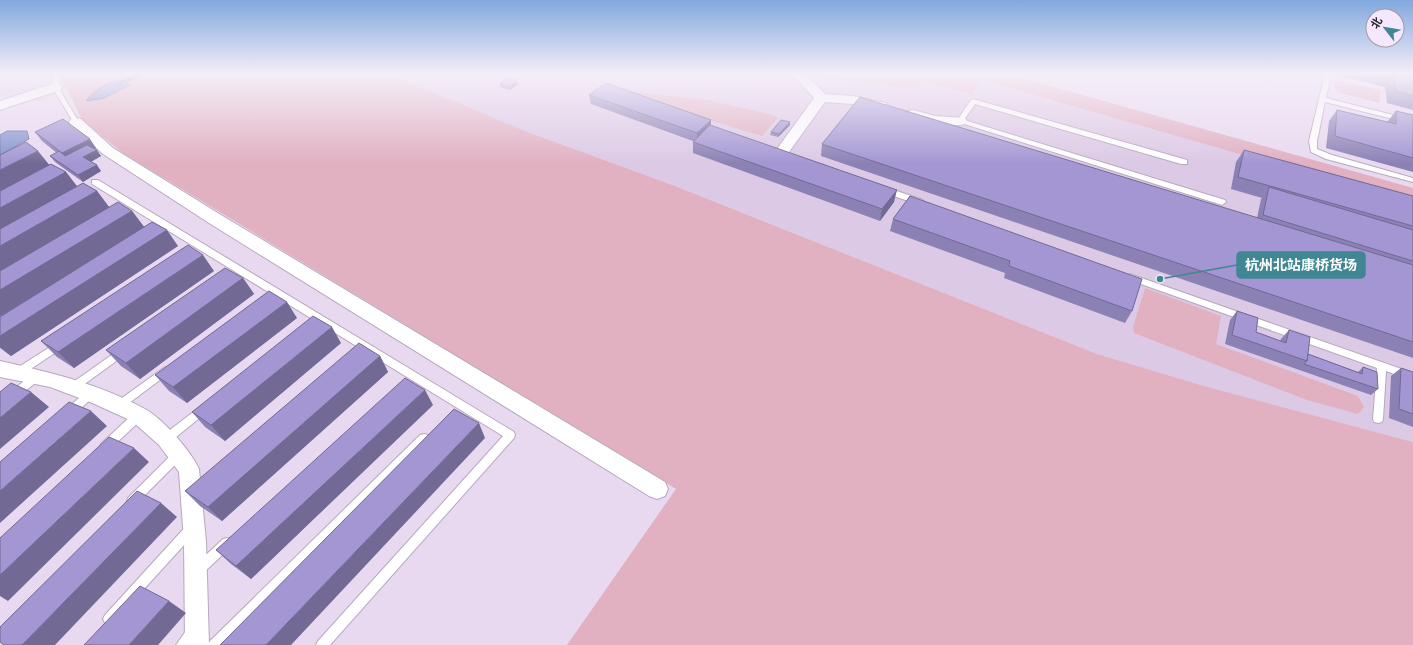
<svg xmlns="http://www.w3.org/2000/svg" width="1413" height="645" viewBox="0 0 1413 645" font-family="'Roboto Serif','Noto Sans SC',serif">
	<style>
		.built { fill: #dcc9e5 }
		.green { fill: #e1b0c1 }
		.water { fill: #8695d0; stroke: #6a739f }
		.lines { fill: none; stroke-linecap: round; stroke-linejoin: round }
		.stream { stroke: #6a739f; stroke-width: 4 }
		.service-casing { stroke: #b6a8be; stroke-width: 2 }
		.minor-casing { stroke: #b6a8be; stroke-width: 2 }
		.service { fill: #fff; fill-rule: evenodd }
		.minor { fill: #fff; fill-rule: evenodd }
		.wall { fill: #8c81b5 }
		.shaded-wall { fill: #726994 }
		.building { fill: #a396d3; stroke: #726994 }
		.leader { fill: none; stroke: #418693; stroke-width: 1.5 }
		.callout-dot { fill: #418693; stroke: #f5e7fd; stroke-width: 1.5 }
		.callout { fill: #418693; stroke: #418693; stroke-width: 1.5 }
		.callout-label { font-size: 14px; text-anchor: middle; font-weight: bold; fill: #fff }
	</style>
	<rect width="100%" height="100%" fill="#e8d9f0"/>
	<!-- built -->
	<path class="built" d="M0 74H99L42 101 0 97Z
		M390 74H975L982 80 1413 204V442L1204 386 1097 354 675 186 525 131Z"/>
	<!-- green -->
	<path class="green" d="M62 74H390L525 131 675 186 1097 354 1204 386 1413 442V645H567L676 489 124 154 82 120 62 78Z
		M811 74H1008L1413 188V204L982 80 972 94 921 81 917 89 824 78 812 76Z
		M1335 80 1380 90 1379 103 1340 93 1334 87Z
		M636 92 707 100 770 114 778 118 762 136 631 96Z
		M1145 288 1221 316 1216 344 1358 396 1364 407 1358 414 1307 400 1134 333 1133 327Z"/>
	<!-- water -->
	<path class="water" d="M121 80 130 85 104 98 86 101C94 91 107 81 121 80Z
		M7 131H27L29 139 0 155V135Z"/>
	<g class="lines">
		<!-- stream -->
		<path class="stream" d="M119 84 140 74"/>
		<!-- service casing -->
		<g class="service-casing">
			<path id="service" d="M53 74H59L58 87 79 122 78 123H74L52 87Z
				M1325 74H1331L1326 98 1413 120V124L1325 102 1317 141V149L1332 155 1413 178V182L1326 159 1311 152 1309 141Z
				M973 99 1187 160V164H1181L975 104 964 120 1225 200 1226 202 1222 205 1219 204 958 122 957 121 970 101Z
				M92 180H98L514 432 515 435 514 438 330 645H316L318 641 503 436 92 184Z
				M882 188H888L923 200 924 202 920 205 917 204 882 192Z
				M1130 274 1413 373V381L1386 371 1383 419 1382 422 1378 423 1374 422 1373 419 1377 368 1127 279 1126 277Z
				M61 340 64 341 66 344 64 347 20 376H14L12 373 14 370Z
				M123 347 126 348 128 351 126 354 75 391 72 392 69 391 67 388 69 385Z
				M165 367 168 368 170 371 168 374 121 409 118 410 115 409 113 406 115 403Z
				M36 373 39 374 41 377 39 380 3 409 0 410V400L33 374Z
				M90 390 93 391 95 394 93 397 73 416 69 417 65 416 64 413 65 410 87 391Z
				M204 405 207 406 209 409 207 412 170 442 166 443 162 442 161 439 162 436 201 406Z
				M139 411 143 412 144 415 143 418 109 450 105 451 101 450 100 447 101 444 135 412Z
				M424 434 428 435 429 438 428 441 223 645H208L210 641 420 435Z
				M178 451 182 452 183 455 182 458 136 504 132 506 128 504 127 501 128 498 174 452Z
				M192 523 196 524 198 528 196 532 113 623 109 625 105 623 103 619 105 615 188 524Z
				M227 538 231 539 233 543 231 547 202 574 198 576 194 574 192 570 194 566 223 539Z
				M192 626 196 628 198 632 190 645H176L188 628Z"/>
		</g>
		<!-- minor casing -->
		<g class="minor-casing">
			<path id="minor" d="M792 74H805L825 94 853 96 886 103 888 106 886 109 881 110 853 104 825 102 789 152H779L777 149 814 98Z
				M55 83 60 84 62 87 60 90 0 110V101Z
				M913 110 935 116 965 118 967 121 965 124C946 129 926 122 908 117L906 114 908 111Z
				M76 118 81 119 113 148 221 215 665 482 668 489 665 496 657 499 649 496 209 223 103 154 71 125 69 122 71 119Z
				M0 361C49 372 100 384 145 409 162 418 191 451 199 469L206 541 209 645H185L184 541 179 472 159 445 132 421 90 402 50 387 0 377Z"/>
		</g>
		<!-- service -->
		<use href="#service" class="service"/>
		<!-- minor -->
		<use href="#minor" class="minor"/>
	</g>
	<!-- wall -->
	<path class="wall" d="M682 74H761L760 76Z
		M1336 74H1413V110L1387 103 1385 87 1336 75Z
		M500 84H518L510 90 500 87Z
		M589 95 711 120V126L894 202 880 221 693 153V141L591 104Z
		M1337 110 1387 122 1396 111 1413 115V172L1326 148 1329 121Z
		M790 122V125L778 137 770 135 771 132Z
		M35 132 96 148 95 149 101 156 91 162 101 171 83 182 55 162 50 156 57 153 42 141Z
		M822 144 1257 218 1261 199 1262 198 1231 189 1236 162 1244 150 1413 196V358L821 156Z
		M49 165 66 172 77 186 97 191 109 207 132 211 144 227 178 246 11 356 0 348V317Z
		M910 196 1132 311 1125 323 1004 278 1005 273 890 231 893 219Z
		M214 271 74 368 57 357 41 341Z
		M243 278 254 294 140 379 121 366 106 350Z
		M1237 311 1256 332 1280 341 1281 339 1289 330 1308 354 1358 372 1363 367 1378 389 1371 395 1225 344 1230 320Z
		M297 318 187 403 169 391 155 375Z
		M341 343 225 441 205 427 192 412Z
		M380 356 388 372 222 521 200 506 185 491Z
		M1401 368 1413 372V427L1389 418 1391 376Z
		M433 405 251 579 231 564 216 550Z"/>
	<!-- shaded-wall -->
	<path class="shaded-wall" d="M517 81 518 84 510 90V87Z
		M711 120V129L697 143V133Z
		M790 122V125L778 137 779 134Z
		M90 139 96 148 69 162 62 153Z
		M97 150 101 156 88 163 83 157Z
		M38 151 51 167 0 194V170Z
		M97 165 101 171 83 182 78 175Z
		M66 172 78 188 0 232V208Z
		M897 190 894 202 880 221 882 209Z
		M97 191 109 207 0 272V246Z
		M132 211 145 228 0 316V290Z
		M167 230 178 246 11 356 0 347V336Z
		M203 255 214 271 74 368 58 352Z
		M243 278 254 294 140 379 126 363Z
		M287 302 297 318 187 403 173 387Z
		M332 327 341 343 225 441 211 425Z
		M380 356 388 372 222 521 208 507Z
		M425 390 433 405 251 579 236 566Z
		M31 392 49 407 0 449V418Z
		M91 411 107 426 0 523V491Z
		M479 423 485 438 291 645H266Z
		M134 448 149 462 8 601 0 596V575Z
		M161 503 177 517 55 645H22Z
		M169 601 186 613 158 645H129Z"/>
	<!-- building -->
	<path class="building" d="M1385 74H1413V96L1396 91 1394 76Z
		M507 78 517 81 510 87 500 84Z
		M606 83 711 120 697 133 589 95Z
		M860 97 1413 265V342L822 144Z
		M1337 110 1396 124V111L1413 115V158L1335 136Z
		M63 119 90 139 62 153 35 132Z
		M781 120 790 122 779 134 771 132Z
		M710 125 897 190 882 209 693 142Z
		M26 142 38 151 0 170V155Z
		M87 145 97 150 83 157 97 165 78 175 50 156 59 151 65 156Z
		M1244 150 1413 196V226L1238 177Z
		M51 164 66 172 0 208V191Z
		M83 183 97 191 0 246V229Z
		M1269 187 1413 230V261L1263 215Z
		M910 196 1142 279 1132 311 1009 266 1010 261 893 219Z
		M118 202 132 211 0 290V271Z
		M152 222 167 230 0 336V317Z
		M188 245 203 255 58 352 41 341Z
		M225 268 243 278 126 363 106 350Z
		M269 291 287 302 173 387 155 375Z
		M1237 311 1258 318 1256 332 1286 343 1289 330 1310 337 1307 361 1232 335Z
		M313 316 332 327 211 425 192 412Z
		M359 343 380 356 208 507 185 491Z
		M1308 354 1362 374 1363 367 1377 372 1378 389 1304 364 1307 361Z
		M1401 368 1413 372V414L1399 409Z
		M405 378 425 390 236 566 216 550Z
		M11 383 31 392 0 418V392Z
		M69 402 91 411 0 491V462Z
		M454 409 479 423 266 645H220Z
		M109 437 134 448 0 575V538Z
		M137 491 161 503 22 645H4L0 642V627Z
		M140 586 169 601 129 645H84Z"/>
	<!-- sky -->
	<linearGradient id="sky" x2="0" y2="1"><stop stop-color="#81a8de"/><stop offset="0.45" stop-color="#f5eef8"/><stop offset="1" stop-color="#f5eef8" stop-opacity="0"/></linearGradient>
	<rect width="1413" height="164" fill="url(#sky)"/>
	<!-- callouts -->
	<path class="leader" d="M1160 279L1237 265"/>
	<circle class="callout-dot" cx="1160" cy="279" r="4"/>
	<rect class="callout" x="1237" y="252" width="128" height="26" rx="4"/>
	<g class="callout-label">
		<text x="1301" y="270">杭州北站康桥货场</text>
	</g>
	<!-- north arrow -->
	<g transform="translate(1385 28) rotate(301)"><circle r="19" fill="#f5e7fd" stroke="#a499a9"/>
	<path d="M0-3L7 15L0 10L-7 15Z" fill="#418693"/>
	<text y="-6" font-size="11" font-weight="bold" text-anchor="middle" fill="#2a242c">北</text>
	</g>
</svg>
